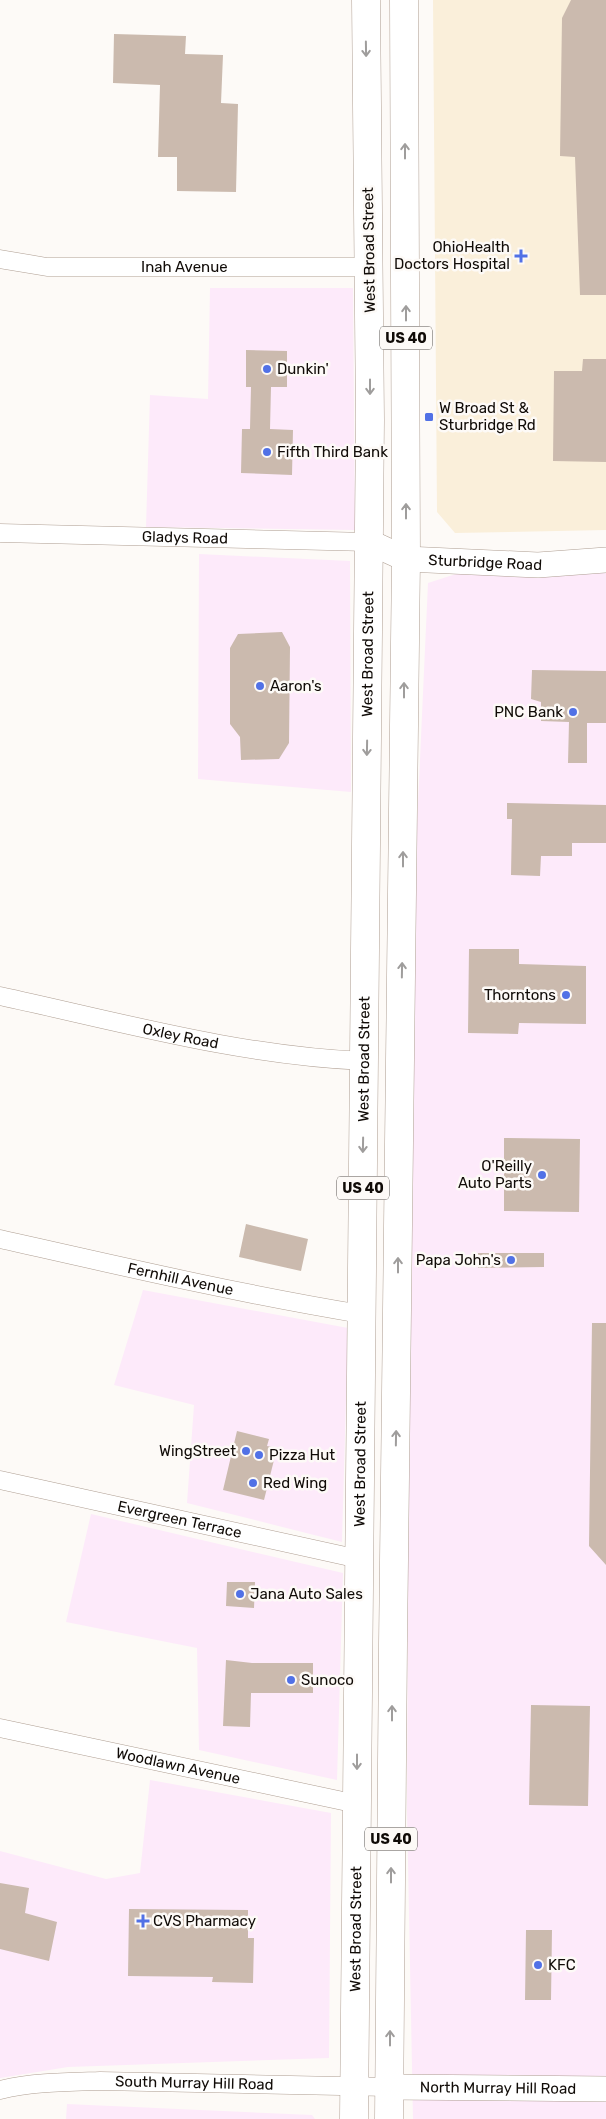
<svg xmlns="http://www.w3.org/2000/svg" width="606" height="2119" viewBox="0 0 606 2119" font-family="Rubik,sans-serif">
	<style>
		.commercial { fill: #fdeafa }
		.medical { fill: #faefda }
		.building { fill: #cbbaae }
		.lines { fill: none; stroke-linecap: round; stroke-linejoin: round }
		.street-casing { stroke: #af9f93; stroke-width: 19 }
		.secondary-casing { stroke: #af9f93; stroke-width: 26 }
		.primary-casing { stroke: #af9f93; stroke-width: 29 }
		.street { stroke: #fff; stroke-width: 18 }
		.secondary { stroke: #fff; stroke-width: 25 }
		.primary { stroke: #fff; stroke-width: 28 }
		.oneway { stroke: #9f9d9c }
		.poi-dot { fill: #5171e6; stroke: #fdfaf7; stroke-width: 2 }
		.labels { text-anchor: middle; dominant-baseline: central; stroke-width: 5; stroke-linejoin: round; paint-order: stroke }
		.shield { fill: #fdfaf7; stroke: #57534f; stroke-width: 1 }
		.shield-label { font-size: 14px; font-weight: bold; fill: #100b07 }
		.poi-label { font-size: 15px; fill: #100b07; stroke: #fdfaf7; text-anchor: start }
		.street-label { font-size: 15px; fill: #100b07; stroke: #fdfaf7 }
	</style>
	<rect width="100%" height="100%" fill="#fdfaf7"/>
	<!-- commercial -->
	<path class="commercial" d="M210 288H353L355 530 146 527 150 395 208 399Z
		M199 554 350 561 351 792 198 779Z
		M606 560V2119H413L407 1811 408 1574 417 826 428 583 490 563Z
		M143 1290 348 1328 342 1542 187 1503 194 1405 114 1385Z
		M91 1514 343 1573 337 1780 199 1750 197 1648 66 1622Z
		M150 1780 331 1813 329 2058 68 2067 0 2078V1851L106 1879 140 1873Z
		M67 2104 312 2115 315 2119H66Z"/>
	<!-- medical -->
	<path class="medical" d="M433 0H606V530L455 533 437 512Z"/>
	<!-- building -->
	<path class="building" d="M571 0H606V295H580L575 157 560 156 562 18Z
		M114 34 186 36 185 54 223 55 221 103 238 104 236 192 177 191V157H158L160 85 113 83Z
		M246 350 287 351V387H271L270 429 293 430 292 475 241 473 242 429H250L251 387H246Z
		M583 359H606V462L553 461 554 371H582Z
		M282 632 290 647 289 743 279 759 241 760 240 737 230 724V648L238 634Z
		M532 670 606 671V723H587V763H568L569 722 541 721V702L531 699Z
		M507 803 606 805V843H572V856H541L540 876 511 875 512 819H507Z
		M469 949H519V964L586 966V1024L519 1023 518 1034 468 1033Z
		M504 1138 580 1139 579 1212 504 1211Z
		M246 1224 308 1239 301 1271 239 1257Z
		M478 1253H544V1267L478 1268Z
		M592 1323H606V1565L589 1546Z
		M237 1431 269 1439 267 1446 277 1448 264 1500 223 1490Z
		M227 1582H255L254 1608 226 1606Z
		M226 1660 252 1663H313V1693H251L250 1727 223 1726Z
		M531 1705 590 1706 588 1806 529 1805Z
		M0 1883 29 1888 25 1913 57 1922 49 1961 0 1949Z
		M129 1909 248 1910V1938H254L253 1983 212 1982 213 1977 128 1976Z
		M526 1930H552L551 2000H525Z"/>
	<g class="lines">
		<!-- street casing -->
		<g class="street-casing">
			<g id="street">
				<path id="s1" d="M0 259 47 267H369"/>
				<path id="s2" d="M0 533 369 542"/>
				<path id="s3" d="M0 996C120 1022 241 1056 364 1061"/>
				<path id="s4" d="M0 1239C120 1266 240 1294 361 1314"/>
				<path id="s5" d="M0 1480 359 1559"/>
				<path id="s6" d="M0 1728 357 1804"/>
				<path id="s7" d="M0 2090C33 2082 66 2082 100 2081L389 2087"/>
			</g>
		</g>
		<!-- secondary casing -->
		<g class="secondary-casing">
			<g id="secondary">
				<path id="s8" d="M369 542 406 559 538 565 606 560"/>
				<path id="s9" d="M389 2087 606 2089"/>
			</g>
		</g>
		<!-- primary casing -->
		<g class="primary-casing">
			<g id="primary">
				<path id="s10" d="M354 2119 370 420 366 0"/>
				<path d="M389 2119 393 1644 406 559 404 0"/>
			</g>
		</g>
		<!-- street -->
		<use href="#street" class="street"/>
		<!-- secondary -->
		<use href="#secondary" class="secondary"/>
		<!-- primary -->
		<use href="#primary" class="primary"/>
	</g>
	<!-- one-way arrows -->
	<defs><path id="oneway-shaft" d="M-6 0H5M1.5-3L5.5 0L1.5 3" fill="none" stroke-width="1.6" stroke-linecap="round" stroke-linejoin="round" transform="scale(1.25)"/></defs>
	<g class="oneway">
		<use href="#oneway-shaft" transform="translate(366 49) rotate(89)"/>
		<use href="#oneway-shaft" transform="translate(405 151) rotate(-90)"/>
		<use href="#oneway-shaft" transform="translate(406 313) rotate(-90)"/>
		<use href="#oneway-shaft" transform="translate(370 387) rotate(90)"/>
		<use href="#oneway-shaft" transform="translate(406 511) rotate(-90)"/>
		<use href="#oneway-shaft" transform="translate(404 690) rotate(-90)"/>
		<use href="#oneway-shaft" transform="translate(367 748) rotate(91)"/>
		<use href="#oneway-shaft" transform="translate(403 859) rotate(-90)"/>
		<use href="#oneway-shaft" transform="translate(402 970) rotate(-89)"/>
		<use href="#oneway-shaft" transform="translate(363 1145) rotate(91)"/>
		<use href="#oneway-shaft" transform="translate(398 1265) rotate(-90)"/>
		<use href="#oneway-shaft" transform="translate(396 1438) rotate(-89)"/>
		<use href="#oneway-shaft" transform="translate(392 1713) rotate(-90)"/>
		<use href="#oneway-shaft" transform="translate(357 1762) rotate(90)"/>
		<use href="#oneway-shaft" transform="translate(391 1875) rotate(-90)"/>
		<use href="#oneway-shaft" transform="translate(390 2038) rotate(-90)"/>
	</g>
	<!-- markers -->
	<g class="poi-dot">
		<path d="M518.5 248.5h5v5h5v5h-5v5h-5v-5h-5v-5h5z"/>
		<circle cx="267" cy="369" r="5"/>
		<rect x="424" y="412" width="10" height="10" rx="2.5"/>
		<circle cx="267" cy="452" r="5"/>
		<circle cx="260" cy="686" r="5"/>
		<circle cx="573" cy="712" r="5"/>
		<circle cx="566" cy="995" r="5"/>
		<circle cx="542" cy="1175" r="5"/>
		<circle cx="511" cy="1260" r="5"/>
		<circle cx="246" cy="1451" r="5"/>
		<circle cx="259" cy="1455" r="5"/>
		<circle cx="253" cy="1483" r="5"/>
		<circle cx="240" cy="1594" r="5"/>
		<circle cx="291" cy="1680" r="5"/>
		<path d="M140.5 1913.5h5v5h5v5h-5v5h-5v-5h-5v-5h5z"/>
		<circle cx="538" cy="1965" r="5"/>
	</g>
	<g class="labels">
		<!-- shield labels -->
		<g class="shield">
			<rect x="380" y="326.5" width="52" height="23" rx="4"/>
			<rect x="337" y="1176.5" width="52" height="23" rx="4"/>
			<rect x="365" y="1827.5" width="52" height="23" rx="4"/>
		</g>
		<g class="shield-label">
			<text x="406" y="338">US 40</text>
			<text x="363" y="1188">US 40</text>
			<text x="391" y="1839">US 40</text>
		</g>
		<!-- poi labels -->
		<g class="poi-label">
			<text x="510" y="247" text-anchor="end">OhioHealth<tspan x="510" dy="17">Doctors Hospital</tspan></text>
			<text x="277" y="369">Dunkin'</text>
			<text x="439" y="408">W Broad St &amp;<tspan x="439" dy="17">Sturbridge Rd</tspan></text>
			<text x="277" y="452">Fifth Third Bank</text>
			<text x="270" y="686">Aaron's</text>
			<text x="563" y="712" text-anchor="end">PNC Bank</text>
			<text x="556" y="995" text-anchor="end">Thorntons</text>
			<text x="532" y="1166" text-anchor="end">O'Reilly<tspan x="532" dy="17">Auto Parts</tspan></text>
			<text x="501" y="1260" text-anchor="end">Papa John's</text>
			<text x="236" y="1451" text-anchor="end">WingStreet</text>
			<text x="269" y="1455">Pizza Hut</text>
			<text x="263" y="1483">Red Wing</text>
			<text x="250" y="1594">Jana Auto Sales</text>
			<text x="301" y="1680">Sunoco</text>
			<text x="153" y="1921">CVS Pharmacy</text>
			<text x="548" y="1965">KFC</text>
		</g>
		<!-- street labels -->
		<g class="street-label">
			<text transform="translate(369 250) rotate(-91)">West Broad Street</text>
			<text stroke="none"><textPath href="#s1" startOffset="185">Inah Avenue</textPath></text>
			<text stroke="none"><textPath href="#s2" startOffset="185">Gladys Road</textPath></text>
			<text stroke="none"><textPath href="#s8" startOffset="120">Sturbridge Road</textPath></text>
			<text stroke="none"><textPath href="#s10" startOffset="1465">West Broad Street</textPath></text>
			<text stroke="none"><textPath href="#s3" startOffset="185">Oxley Road</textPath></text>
			<text stroke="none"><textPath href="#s10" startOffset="1060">West Broad Street</textPath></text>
			<text stroke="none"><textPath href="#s4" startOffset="185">Fernhill Avenue</textPath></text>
			<text stroke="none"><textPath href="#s10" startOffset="655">West Broad Street</textPath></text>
			<text stroke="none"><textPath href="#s5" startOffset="184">Evergreen Terrace</textPath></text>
			<text stroke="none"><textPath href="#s6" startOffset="182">Woodlawn Avenue</textPath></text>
			<text stroke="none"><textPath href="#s10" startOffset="190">West Broad Street</textPath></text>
			<text stroke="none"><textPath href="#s7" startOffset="195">South Murray Hill Road</textPath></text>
			<text stroke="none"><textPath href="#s9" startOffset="109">North Murray Hill Road</textPath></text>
		</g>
	</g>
</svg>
